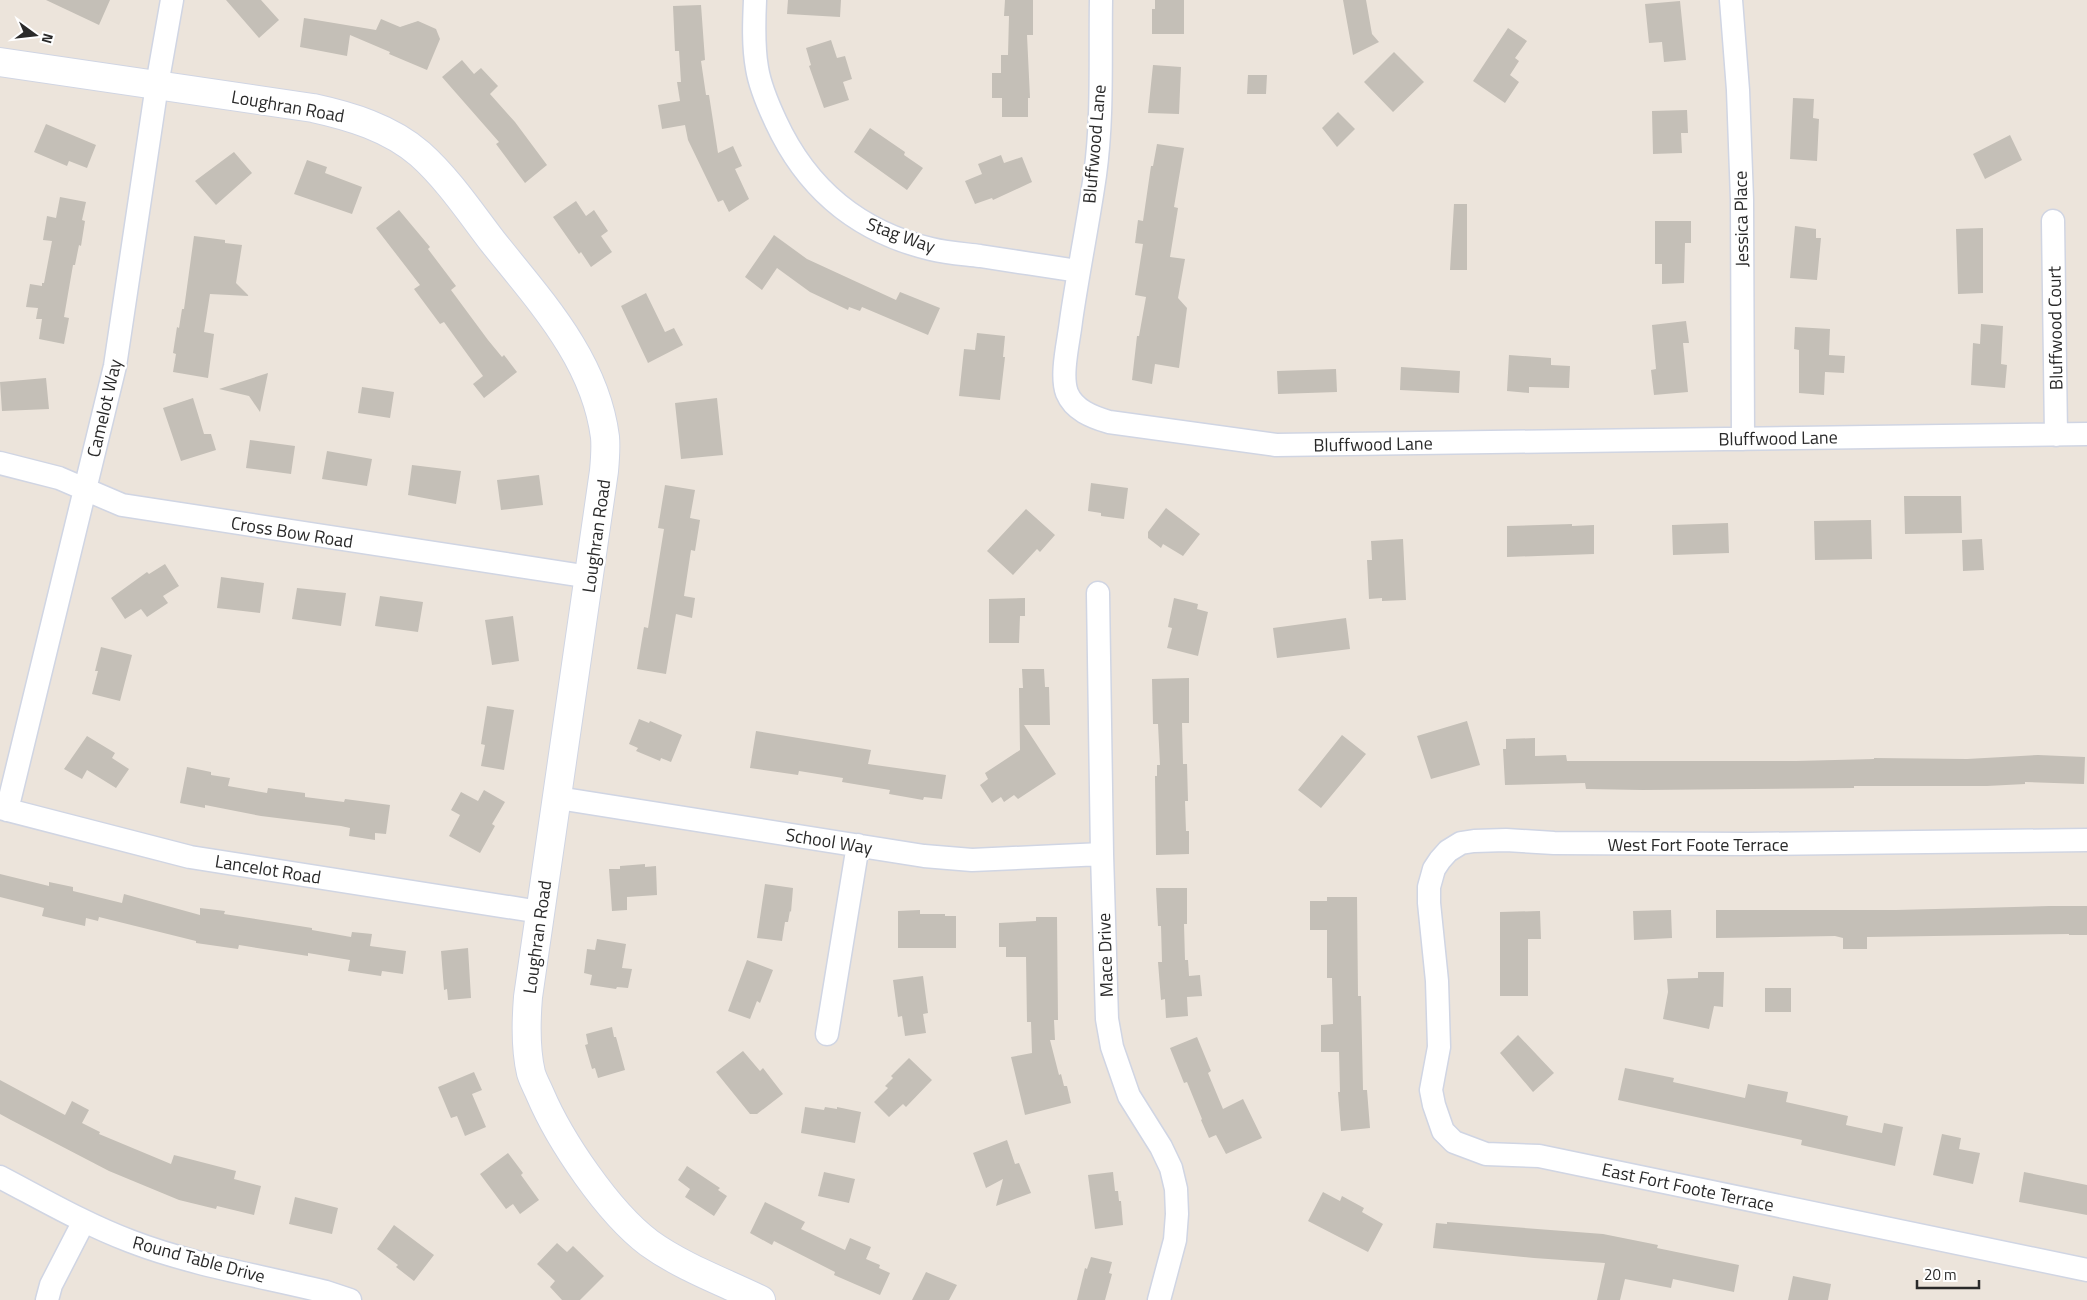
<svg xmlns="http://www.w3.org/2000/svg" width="2087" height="1300" viewBox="0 0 2087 1300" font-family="'Titillium Web',sans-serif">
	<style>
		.building { fill: #c4bfb7 }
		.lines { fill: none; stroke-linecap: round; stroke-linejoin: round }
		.minor-casing { stroke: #d0d5e3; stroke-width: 25 }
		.tertiary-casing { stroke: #d0d5e3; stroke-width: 30 }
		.minor { stroke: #fff; stroke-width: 22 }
		.tertiary { stroke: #fff; stroke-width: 28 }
		.labels { text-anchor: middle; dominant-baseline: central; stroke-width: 5; stroke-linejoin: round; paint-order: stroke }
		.street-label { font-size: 18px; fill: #2a2a2a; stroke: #fff }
	</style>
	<rect width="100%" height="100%" fill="#ece4db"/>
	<!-- building -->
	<path class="building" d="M46 0H110L99 25Z
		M226 0H261L279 20 259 38Z
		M788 0H841L840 17 787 14Z
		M1005 0H1033V35H1027L1030 98H1028V117H1002V98H992V73H1001V55H1008L1009 16H1004Z
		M1155 0H1184V34H1152V9H1155Z
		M1343 0H1366L1372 34 1379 42 1353 55Z
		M1680 1 1686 60 1664 62 1662 42 1649 43 1645 4Z
		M701 5 705 60 701 61 706 95H709L718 153 733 146 742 166 735 169 749 199 729 212 723 200 718 202 688 140 685 125 662 129 658 105 680 101 677 82H681L679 51H675L673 6Z
		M304 18 376 30 381 19 400 27 418 21 436 29 440 39 427 70 389 54 390 52 350 35 347 56 300 47Z
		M1508 28 1527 41 1515 58 1519 61 1510 75 1519 82 1505 103 1473 81Z
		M831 40 837 58 845 56 852 79 843 82 849 100 824 108 809 66 811 65 806 48Z
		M1394 52 1424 82 1393 112 1364 82Z
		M462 60 474 74 481 68 498 86 490 94 515 122 547 165 525 183 496 144 499 142 442 77Z
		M1153 65 1181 67 1179 114 1148 113Z
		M1248 75H1267L1266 94H1247Z
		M1793 98 1814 99 1813 118 1819 119 1817 161 1790 159Z
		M1687 110 1688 133H1681L1682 153 1653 154 1652 111Z
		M1338 112 1355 129 1337 147 1322 128Z
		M46 124 96 145 87 168 69 161 67 166 34 152Z
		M870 128 905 152 904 155 923 168 907 190 854 152Z
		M2010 135 2022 160 1985 179 1973 154Z
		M1157 144 1184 148 1174 207 1178 208 1170 257 1185 259 1178 298 1187 308 1179 368 1155 364 1152 384 1132 380 1137 336H1139L1146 297 1135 295 1143 244 1135 243 1138 220 1143 221 1151 166H1153Z
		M234 152 252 173 216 205 195 181Z
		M1001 155 1004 163 1022 157 1032 182 993 200 992 198 975 204 965 181 982 174 978 164Z
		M307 160 327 167 325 173 362 187 352 214 294 194Z
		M60 197 86 202 82 220 85 221 81 246 79 245 75 265H73L64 317 69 318 64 344 39 339 42 319H36L38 308 26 307 30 284 42 286V283H44L52 241 43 240 47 216 56 218Z
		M576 201 586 216 594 210 608 231 601 236 612 252 591 267 581 252 579 254 553 217Z
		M1454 204H1467V270H1450Z
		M399 210 430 247 428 249 456 286 451 290 488 340 502 357 504 355 517 372 484 398 473 384 483 376 444 322 440 324 414 289 420 285 376 228Z
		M1655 221H1691V243H1685L1684 283 1662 284V264H1655Z
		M1795 226 1816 229V238H1821L1817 280 1790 278Z
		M1983 228V293L1958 294 1956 229Z
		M774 235 807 259 896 300 900 292 940 308 928 335 862 307 860 311 849 307 848 310 810 292 777 268 762 290 745 277Z
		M194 236 225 240V243L242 245 236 283 249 296 210 294 204 332 214 334 208 378 173 372 176 354 173 353 177 327 179 328 182 309H184Z
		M646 293 665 332 674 328 683 345 648 363 621 306Z
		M1686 321 1689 343H1683L1688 392 1654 395 1651 370 1656 369 1652 325Z
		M1981 324 2003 326 2001 364 2007 365 2005 388 1971 385 1973 343 1980 344Z
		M1795 327 1830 329 1829 355 1845 356 1844 373 1825 372 1824 395 1799 393V350L1794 349Z
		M977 333 1005 336 1003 357H1005L1000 400 959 396 964 349 975 350Z
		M1509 355 1551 358V365L1570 366 1569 388 1529 387V393L1507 391Z
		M1401 367 1460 371 1459 393 1400 390Z
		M1336 369 1337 392 1278 394 1277 371Z
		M268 373 260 412 249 396 219 389Z
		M46 378 49 409 2 411 0 382Z
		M362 387 394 392 390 418 358 413Z
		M193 398 204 434H211L216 450 181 461 163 408Z
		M717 398 723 455 681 459 675 403Z
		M250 440 295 446 291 474 246 468Z
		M327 451 372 459 367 486 322 479Z
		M412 465 461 471 456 504 408 495Z
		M539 475 543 505 501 510 497 480Z
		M1091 483 1128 488 1124 519 1101 516V513L1088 511Z
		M665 485 695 490 690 518 700 520 695 551 691 550 684 596 695 598 692 618 676 614 666 674 637 669 644 627 648 628 664 529 658 528Z
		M1904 496H1961L1962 533 1905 534Z
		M1166 508 1200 534 1183 556 1163 544 1161 548 1148 538V532Z
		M1026 509 1055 535 1040 552 1037 549 1013 575 987 551Z
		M1871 520 1872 559 1815 560 1814 521Z
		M1728 523 1729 553 1673 555 1672 525Z
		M1572 524V526L1594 525V554L1507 557V526Z
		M1403 539 1406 600 1382 601V598L1369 599 1367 560H1372L1371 541Z
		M1982 539 1984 570 1963 571 1962 540Z
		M165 564 179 586 163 596 168 603 147 617 141 609 125 619 111 598 147 572 149 574Z
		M221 577 264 583 260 613 217 608Z
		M297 588 346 593 341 626 292 619Z
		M380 596 423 602 418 632 375 626Z
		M1025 598V616H1020L1019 643H989V599Z
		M1174 598 1198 604 1197 609 1208 612 1198 656 1167 648 1172 628 1168 627Z
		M513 616 519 661 492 665 485 620Z
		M1346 618 1350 649 1277 658 1273 628Z
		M101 647 132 655 120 701 92 694 98 671H95Z
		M1022 669H1044L1045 687H1049L1050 725H1024L1056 774 1018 799 1014 795 1004 802 1001 797 992 803 980 785 988 779 985 773 1020 750 1019 688H1023Z
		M1189 678V723H1182L1183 764H1187L1188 801H1185L1186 831H1189V854L1156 855 1155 776H1157V765H1160L1158 724H1153L1152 679Z
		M487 706 514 710 504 770 481 766 485 745 481 744Z
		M639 719 649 723 650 721 682 735 671 762 661 758 660 761 636 751 638 748 629 744Z
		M1467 721 1480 765 1431 779 1417 736Z
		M756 731 871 750 868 764 946 775 942 799 924 797 923 800 889 794 890 790 842 782 843 778 799 771 798 775 750 768Z
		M1342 735 1366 754 1321 808 1298 790Z
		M87 736 115 753 112 758 129 769 116 788 87 770 82 779 64 769Z
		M1535 738V756L1566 755 1567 761H1796L1874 759V758L1967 759 2038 755 2085 757 2084 784 2025 782V784L1987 786H1854V788L1643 790 1586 789 1585 783 1505 785 1503 749H1506V739Z
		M187 767 211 772V775L230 778 228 786 267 793 268 788 305 793V797L344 802 345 799 390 805 386 834 375 833V840L349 836 350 828 341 826 261 816 205 805V808L180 803Z
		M484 790 505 802 492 824 495 826 480 853 449 836 460 815 451 810 461 792 478 801Z
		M645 864V867L656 866 657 895 627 897V910L612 911 609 869H620V866Z
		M0 874 49 886V882L73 887V891L122 903 124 894 200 915V908L225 911 224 914 312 928V930L351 937 352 932 372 934 370 946 406 951 403 974 382 971 381 976 348 971 350 960 308 953V956L239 945 238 949 196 943V941L99 917 98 921 86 918 85 926 42 916 44 908 0 897Z
		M765 884 793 888 791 912 790 911 788 922H785L782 941 757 938Z
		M1156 888H1187V924H1184L1185 960H1188L1189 976 1200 975 1202 996 1187 997 1188 1016 1166 1018 1165 999 1161 1000 1158 962H1162L1161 926H1158Z
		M1327 897H1357L1358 996H1361L1363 1090H1367L1370 1128 1341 1131 1338 1092H1340L1339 1052H1321V1025L1333 1024 1332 978H1327V930H1310V901H1327Z
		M2049 906H2087V935H2069V934L1867 937V949H1843V938L1835 936 1716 938V910H1896Z
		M920 910V914H945V916H956V948H898V911Z
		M1671 910 1672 938 1634 940 1633 911Z
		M1540 911 1541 939H1528V996H1500V912Z
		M1036 917H1057L1058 1020H1054L1055 1040H1050L1059 1075 1061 1074 1064 1086H1067L1071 1103 1025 1115 1011 1057 1032 1053 1031 1022H1027L1026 957H1006V947H999V923L1036 921Z
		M597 939 626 944 622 968 632 969 628 988 617 987 616 989 590 985 592 975 584 973 587 949 595 950Z
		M468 948 471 998 448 1000 447 989 444 990 441 951Z
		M747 960 773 970 760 1003 757 1001 750 1019 728 1011Z
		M1698 972H1724L1723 1007 1714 1006 1709 1029 1663 1019 1668 992 1667 979 1698 978Z
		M923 976 928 1013 923 1014 926 1033 905 1036 902 1016 898 1017 893 980Z
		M1765 988H1791V1012H1765Z
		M612 1027 614 1037H616L625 1070 598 1078 595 1068 592 1069 585 1045 588 1044 586 1034Z
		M1518 1035 1554 1073 1533 1092 1500 1053Z
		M1197 1037 1211 1071 1208 1073 1223 1109 1243 1099 1262 1138 1226 1154 1216 1135 1209 1138 1201 1120 1202 1119 1187 1082 1184 1083 1170 1048Z
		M743 1051 760 1071 763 1068 783 1094 757 1114H750L716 1072Z
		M909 1058 932 1080 906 1107 903 1104 889 1117 874 1102 888 1088 885 1086 893 1078 891 1076Z
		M1625 1068 1674 1078 1673 1082 1745 1098 1748 1084 1788 1092 1786 1102 1848 1116 1846 1125 1882 1133 1884 1123 1903 1127 1895 1166 1801 1145 1802 1140 1618 1100Z
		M474 1072 482 1090 472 1094 486 1127 465 1136 457 1116 451 1118 438 1087Z
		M0 1080 65 1115 72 1101 89 1110 82 1123 100 1132 99 1134 171 1164 174 1155 236 1171 234 1179 261 1186 254 1215 217 1206 216 1209 179 1200 109 1171 11 1120 0 1114Z
		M805 1107 824 1110 825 1107 837 1109V1107L861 1112 855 1143 801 1133Z
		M1942 1134 1961 1138 1959 1149 1980 1153 1973 1184 1933 1175Z
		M1007 1140 1015 1164 1019 1163 1031 1193 996 1206 1003 1179 986 1188 973 1153Z
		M508 1153 523 1173 521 1175 539 1200 520 1214 513 1204 506 1209 480 1174Z
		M687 1166 720 1188 718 1190 727 1196 714 1216 685 1197 690 1189 678 1180Z
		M824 1172 855 1179 849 1203 818 1196Z
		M1113 1172 1115 1191H1118L1119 1201H1121L1123 1225 1095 1229 1088 1175Z
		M2024 1172 2087 1185V1215L2019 1202Z
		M1323 1192 1340 1201 1342 1196 1364 1208 1362 1212 1383 1224 1368 1252 1308 1221Z
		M295 1197 338 1208 332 1234 289 1224Z
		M765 1202 805 1222 801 1229 845 1250 850 1238 871 1247 866 1259 880 1265 879 1268 890 1273 880 1295 834 1275 835 1272 774 1241 772 1245 750 1233Z
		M1447 1222 1603 1234 1658 1245 1657 1248 1739 1265 1734 1292 1673 1279 1671 1288 1625 1279 1620 1300H1597L1605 1263 1534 1258 1433 1248 1436 1223 1447 1224Z
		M394 1225 434 1255 414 1281 396 1267 398 1265 377 1249Z
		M557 1243 567 1252 573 1246 604 1276 580 1300H562L550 1287 555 1281 537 1264Z
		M1091 1257 1112 1262 1109 1273 1112 1274 1105 1300H1077L1085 1268 1087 1269Z
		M926 1272 957 1285 949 1300H912Z
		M1793 1276 1831 1284 1828 1300H1788Z"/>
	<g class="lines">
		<!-- minor casing -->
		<g class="minor-casing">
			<path id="minor" d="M755 0C754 22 753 46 757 68 760 87 768 105 776 122 807 189 859 232 931 249 947 253 964 254 980 256 1013 261 1045 266 1078 271
				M1101 0C1100 58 1103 117 1095 175 1088 224 1078 272 1071 321 1069 340 1060 375 1067 393 1074 410 1092 417 1109 422L1276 445 2087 434
				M1731 0 1738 90 1742 200 1743 439
				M2053 221 2056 435
				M0 463 59 478 122 505 590 577
				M1098 593 1102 854 1107 1019 1112 1047 1129 1096 1161 1147 1171 1168 1176 1189 1177 1214 1175 1240 1159 1300
				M558 798 924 856 972 860 1102 854
				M0 808 190 857 540 912
				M7 810 115 366 157 85 172 0
				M2087 840 1748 844 1554 843 1506 840 1474 841 1461 843 1448 851 1440 860 1434 869 1429 887V903L1437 981 1439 1047 1431 1090 1434 1105 1443 1131 1454 1142 1486 1154 1539 1156 2087 1270
				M827 1034 858 845
				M0 1177C42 1199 85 1224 130 1241 192 1265 261 1276 326 1292L350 1300
				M47 1300 51 1285 84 1221"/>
		</g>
		<!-- tertiary casing -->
		<g class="tertiary-casing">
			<path id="tertiary" d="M0 62 313 108C350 116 390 128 420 154 448 179 470 212 493 242 540 301 595 359 605 437 606 448 605 460 604 471L528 997C526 1022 525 1048 531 1073 533 1080 537 1087 540 1094 560 1141 608 1212 649 1243 682 1267 724 1282 761 1300"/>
		</g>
		<!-- minor -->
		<use href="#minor" class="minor"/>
		<!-- tertiary -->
		<use href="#tertiary" class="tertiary"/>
	</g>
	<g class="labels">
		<!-- street labels -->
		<g class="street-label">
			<text transform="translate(288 106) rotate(10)">Loughran Road</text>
			<text transform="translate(1094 144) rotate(-85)">Bluffwood Lane</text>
			<text transform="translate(1741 219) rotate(-91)">Jessica Place</text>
			<text transform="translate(901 235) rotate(20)">Stag Way</text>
			<text transform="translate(2055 328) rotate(-91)">Bluffwood Court</text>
			<text transform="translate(104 408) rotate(-77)">Camelot Way</text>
			<text transform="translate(1778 438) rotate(-1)">Bluffwood Lane</text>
			<text transform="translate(1373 444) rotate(-1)">Bluffwood Lane</text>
			<text transform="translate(292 532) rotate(9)">Cross Bow Road</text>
			<text transform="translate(596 536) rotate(-82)">Loughran Road</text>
			<text transform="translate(829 841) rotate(9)">School Way</text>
			<text x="1698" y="844">West Fort Foote Terrace</text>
			<text transform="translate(268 869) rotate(9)">Lancelot Road</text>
			<text transform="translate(537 937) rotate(-82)">Loughran Road</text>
			<text transform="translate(1105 955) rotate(-92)">Mace Drive</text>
			<text transform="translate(1688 1187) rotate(12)">East Fort Foote Terrace</text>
			<text transform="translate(199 1259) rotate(15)">Round Table Drive</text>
		</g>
	</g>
	<!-- north arrow -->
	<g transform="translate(35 35) rotate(105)" stroke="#ffffff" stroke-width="4" paint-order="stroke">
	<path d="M0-4L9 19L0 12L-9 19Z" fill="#2a2a2a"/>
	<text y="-8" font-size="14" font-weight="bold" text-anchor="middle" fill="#2a2a2a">N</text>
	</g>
	<!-- scale -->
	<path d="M1917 1280v8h62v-8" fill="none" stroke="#2a2a2a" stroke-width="2.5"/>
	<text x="1924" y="1280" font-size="15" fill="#2a2a2a" stroke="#ffffff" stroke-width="4" paint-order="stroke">20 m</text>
</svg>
